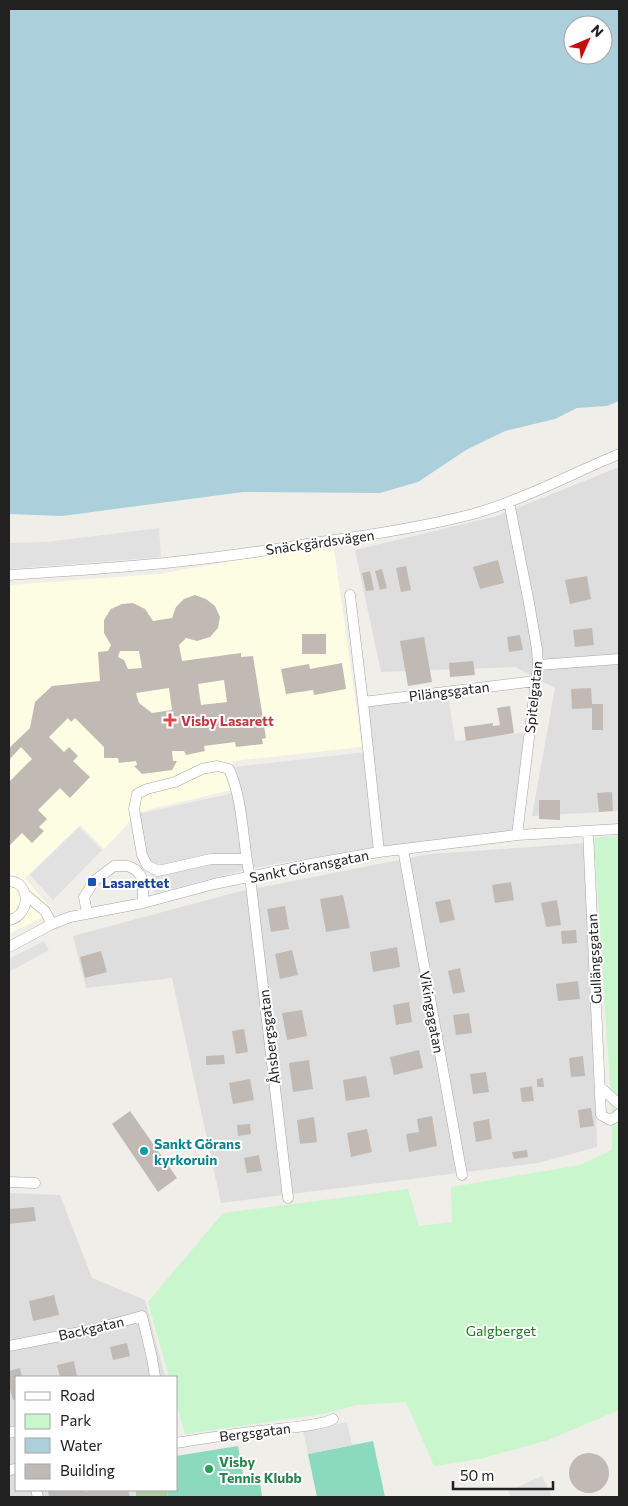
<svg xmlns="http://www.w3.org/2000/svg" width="628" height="1506" viewBox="0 0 628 1506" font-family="Commissioner,sans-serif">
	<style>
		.residential { fill: #dfdede }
		.education { fill: #fdfde4 }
		.forest { fill: #accd9f }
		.park { fill: #c9f6cd }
		.pitch { fill: #8bdabd }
		.parking { fill: #e1e1e1 }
		.water { fill: #abcfdb; fill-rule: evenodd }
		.building { fill: #c1bab4; fill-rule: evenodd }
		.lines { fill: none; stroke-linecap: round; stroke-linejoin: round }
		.minor-casing { stroke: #a5a5a5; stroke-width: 11 }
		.minor { stroke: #fff; stroke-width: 10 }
		.health-dot { fill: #e0444e; stroke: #fff; stroke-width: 2 }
		.transit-dot { fill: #1a4fb4; stroke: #fff; stroke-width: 2 }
		.culture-dot { fill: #0f9aa8; stroke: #fff; stroke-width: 2 }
		.leisure-dot { fill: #2e9e5b; stroke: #fff; stroke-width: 2 }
		.labels { text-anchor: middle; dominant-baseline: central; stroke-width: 4; stroke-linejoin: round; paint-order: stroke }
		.street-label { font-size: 14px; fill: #212121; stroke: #fff }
		.health-label { font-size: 14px; font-weight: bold; fill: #be3a42; stroke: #fff; text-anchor: start }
		.transit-label { font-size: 14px; font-weight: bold; fill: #164399; stroke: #fff; text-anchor: start }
		.culture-label { font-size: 14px; font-weight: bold; fill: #0d838f; stroke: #fff; text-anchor: start }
		.park-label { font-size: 14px; fill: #137a1e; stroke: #fff }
		.leisure-label { font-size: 14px; font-weight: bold; fill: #27864d; stroke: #fff; text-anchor: start }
	</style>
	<rect width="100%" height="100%" fill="#f0eee8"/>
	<!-- residential -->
	<path class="residential" d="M619 467V811L532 816 555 688 515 667 381 672 355 550 497 516Z
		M588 843 597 1147 538 1163 221 1203 172 978 86 988 73 936 237 892 429 854Z
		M9 1193 60 1195 92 1278 145 1300 165 1377H16V1490H136V1497H9Z"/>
	<!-- education -->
	<path class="education" d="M334 549 362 747 233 761 232 790 139 812 104 849 80 825 25 878 54 912 9 934V585L158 574 261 556Z"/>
	<!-- forest -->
	<path class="forest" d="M136 1490H167L168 1497H136Z"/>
	<!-- park -->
	<path class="park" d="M619 836V1410L548 1440 480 1459 434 1466 406 1402 357 1405 323 1414 185 1434 176 1402V1377H169L148 1302 223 1213 408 1189 419 1226 452 1222 451 1187 580 1165 612 1150V1115L594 838Z"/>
	<!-- pitch -->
	<path class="pitch" d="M373 1441 385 1497H317L308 1454Z
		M238 1446 245 1485 260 1482 262 1497H168L167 1490H176V1456Z"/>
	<!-- parking -->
	<path class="parking" d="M159 528 161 557 9 569V543L46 542Z
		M448 694 455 741 527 732 514 833 382 848 366 704Z
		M366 752 375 847 252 868 235 767Z
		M234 793 245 870 155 893 138 814Z
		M79 827 102 850 53 900 30 875Z
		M44 941 49 950 9 972V959Z
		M347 1422 352 1445 308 1454 303 1431Z
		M542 1476 552 1497H511L508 1491Z"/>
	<!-- water -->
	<path class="water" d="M9 9H619V401L607 406 577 408 555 419 505 431 466 450 418 482 380 493 243 492 62 516 9 514ZM573 25H603V55H573Z"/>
	<!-- building -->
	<path class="building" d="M498 560 504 583 480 589 473 567Z
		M406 566 411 590 401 592 396 568Z
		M382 569 387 588 380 590 375 571Z
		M370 571 374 590 366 591 362 573Z
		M587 576 591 599 570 604 565 580Z
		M195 595 206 599 215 606 220 617 218 628 210 637 197 641 186 638 179 645 182 661 241 653V657L253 656 266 738 262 739 263 744 236 747 235 742 204 746 205 751 186 755 184 751H172L173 761H177L172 770 142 774 134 766 137 765 136 761 119 763 118 758H104V747L75 718 71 722 68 718 49 737 64 752 69 747 78 756 73 761 90 777 70 798 60 788 38 810 47 819 39 827 44 831 32 843 22 833 9 846V782L32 759 21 747 9 760V748L30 728 35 702 52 686 100 681 98 652 108 651 111 645 104 633V620L111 609 122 604 133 603 145 609 153 621 172 618 176 607 184 599ZM120 651H139L142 668 128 669 124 660 118 657ZM224 680 227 702 201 705 198 684ZM169 688 172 710 152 713 139 703 136 693Z
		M592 628 594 645 575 647 573 630Z
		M302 634H326V654H302Z
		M520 635 523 650 509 652 507 637Z
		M424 637 432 682 408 686 400 641Z
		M473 661 475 675 450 677 449 663Z
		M342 663 346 689 314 695 313 690 286 694 281 669 309 664 310 669Z
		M591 688 592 704H603V730H592V708L572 709 571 689Z
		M510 706 514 733 466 741 464 727 493 723V726L500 725 497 708Z
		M612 792 613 811 599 812 597 793Z
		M539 800H560V820L539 819Z
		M511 882 514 900 495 903 492 885Z
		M343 895 350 928 326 932 320 899Z
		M450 899 455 920 440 923 435 902Z
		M557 900 561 925 546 927 541 903Z
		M285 906 289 929 271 932 267 909Z
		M576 930 577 943 562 944 561 931Z
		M397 947 400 967 373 972 370 952Z
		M292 950 298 975 280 979 275 954Z
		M101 951 107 972 85 978 80 957Z
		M460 968 465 992 453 994 448 971Z
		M578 981 580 999 558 1001 556 984Z
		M409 1002 412 1022 396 1025 393 1005Z
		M302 1010 307 1036 287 1040 282 1013Z
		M469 1013 472 1033 456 1035 453 1015Z
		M244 1029 248 1052 236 1054 232 1031Z
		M419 1050 423 1068 394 1075 390 1057Z
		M224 1055 225 1064 206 1065V1056Z
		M583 1056 585 1076 571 1077 569 1058Z
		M309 1060 313 1089 293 1092 289 1063Z
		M486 1072 489 1092 473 1094 470 1074Z
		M366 1076 370 1097 346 1101 343 1080Z
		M543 1078 544 1087H537V1079Z
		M250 1079 254 1100 233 1104 229 1083Z
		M532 1086 534 1101 522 1102 520 1088Z
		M591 1108 594 1126 580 1128 578 1110Z
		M130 1111 177 1178 158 1192 112 1124Z
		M432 1116 437 1146 409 1152 406 1134 419 1132 417 1119Z
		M314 1117 317 1142 300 1144 297 1120Z
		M489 1119 492 1139 476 1142 473 1122Z
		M250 1124 251 1134 238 1136 237 1125Z
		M367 1129 372 1152 351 1157 347 1133Z
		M527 1150 528 1157 514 1159 512 1152Z
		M259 1155 262 1171 247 1173 244 1158Z
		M34 1207 36 1221 9 1224V1209Z
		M54 1295 59 1315 33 1321 29 1301Z
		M127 1343 130 1356 113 1360 110 1347Z
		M74 1361 77 1376 60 1377 57 1365Z
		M20 1368 22 1377H16V1399L13 1400 9 1386V1371Z
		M569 1473a20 20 0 1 1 40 0a20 20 0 1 1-40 0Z
		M48 1490H84L85 1492 98 1490H128L130 1497H49Z"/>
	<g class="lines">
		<!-- minor casing -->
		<g class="minor-casing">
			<path id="minor" d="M509 502 529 603 537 649 538 665 517 835
				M9 575C64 571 119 568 174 562 223 557 272 550 320 542 371 535 423 527 473 514 523 500 571 474 619 454
				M350 595 363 702 379 852
				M538 665 619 659
				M363 702 536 681
				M588 831 601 1115 610 1120 616 1117 619 1114
				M403 849 462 1175
				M246 859H211L158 871 147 865 142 855 134 809 137 794 147 789 175 782 202 769 217 766 229 769C244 803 242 841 250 877L288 1198
				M9 881C11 881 14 882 17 883 32 893 26 917 9 920
				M25 894 45 911 52 924
				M87 913 84 897 88 891 94 881 114 866H128L136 870 141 876 143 889V903
				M9 947 52 924 70 917 143 903 214 884 311 864 379 852 517 835 619 829
				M600 1087 619 1104
				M9 1182 35 1183
				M9 1346 91 1330 142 1316 152 1358 155 1377
				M9 1433 16 1431
				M176 1443C207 1438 237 1433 268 1430 284 1428 320 1426 333 1419
				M9 1470 16 1469
				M36 1490 38 1497"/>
		</g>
		<!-- minor -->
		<use href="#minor" class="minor"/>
	</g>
	<!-- markers -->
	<path class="health-dot" d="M167.5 712.5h5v5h5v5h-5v5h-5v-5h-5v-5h5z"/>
	<rect class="transit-dot" x="87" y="877" width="10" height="10" rx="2.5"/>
	<circle class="culture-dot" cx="144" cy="1151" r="5"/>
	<circle class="leisure-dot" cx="209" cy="1469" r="5"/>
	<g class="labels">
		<!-- street labels -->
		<g class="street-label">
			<text transform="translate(320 542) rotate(-8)">Snäckgärdsvägen</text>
			<text transform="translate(449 691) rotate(-7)">Pilängsgatan</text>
			<text transform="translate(533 697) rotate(-84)">Spitelgatan</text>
			<text transform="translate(309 866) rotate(-11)">Sankt Göransgatan</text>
			<text transform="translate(594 959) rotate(-93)">Gullängsgatan</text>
			<text transform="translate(432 1012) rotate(80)">Vikingagatan</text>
			<text transform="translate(269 1037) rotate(-97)">Åhsbergsgatan</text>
			<text transform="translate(91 1328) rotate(-13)">Backgatan</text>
			<text transform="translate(255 1432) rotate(-7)">Bergsgatan</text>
		</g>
		<!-- health labels -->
		<g class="health-label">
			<text x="181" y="720">Visby Lasarett</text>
		</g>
		<!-- transit labels -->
		<g class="transit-label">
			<text x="102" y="882">Lasarettet</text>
		</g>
		<!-- culture labels -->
		<g class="culture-label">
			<text x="154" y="1143">Sankt Görans<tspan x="154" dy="16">kyrkoruin</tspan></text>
		</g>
		<!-- park labels -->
		<g class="park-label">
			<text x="501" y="1330">Galgberget</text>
		</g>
		<!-- leisure labels -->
		<g class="leisure-label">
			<text x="219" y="1461">Visby<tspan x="219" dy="16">Tennis Klubb</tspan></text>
		</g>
	</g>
	<!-- border -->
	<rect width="628" height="1506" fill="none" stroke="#212121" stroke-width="20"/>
	<!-- legend -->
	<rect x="15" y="1376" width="162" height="115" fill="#ffffff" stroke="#a6a6a6"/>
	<rect x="25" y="1392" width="25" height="8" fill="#ffffff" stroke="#a6a6a6"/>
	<text x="60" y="1401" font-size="15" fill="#212121">Road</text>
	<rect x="25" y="1414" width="25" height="15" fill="#c9f6cd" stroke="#a6a6a6"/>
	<text x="60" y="1426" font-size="15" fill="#212121">Park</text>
	<rect x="25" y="1438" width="25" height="15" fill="#abcfdb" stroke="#a6a6a6"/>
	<text x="60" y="1451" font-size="15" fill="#212121">Water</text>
	<rect x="25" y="1464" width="25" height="15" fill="#c1bab4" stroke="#a6a6a6"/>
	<text x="60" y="1476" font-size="15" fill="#212121">Building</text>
	<!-- north arrow -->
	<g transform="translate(588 40) rotate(45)"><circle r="24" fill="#ffffff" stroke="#a6a6a6"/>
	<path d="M0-4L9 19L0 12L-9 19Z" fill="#c4100d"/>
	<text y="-8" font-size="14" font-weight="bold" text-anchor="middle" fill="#212121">N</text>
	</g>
	<!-- scale -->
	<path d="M453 1481v8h100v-8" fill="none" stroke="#212121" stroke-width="2.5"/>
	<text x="460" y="1481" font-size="15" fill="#212121" stroke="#ffffff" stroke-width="4" paint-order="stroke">50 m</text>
</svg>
